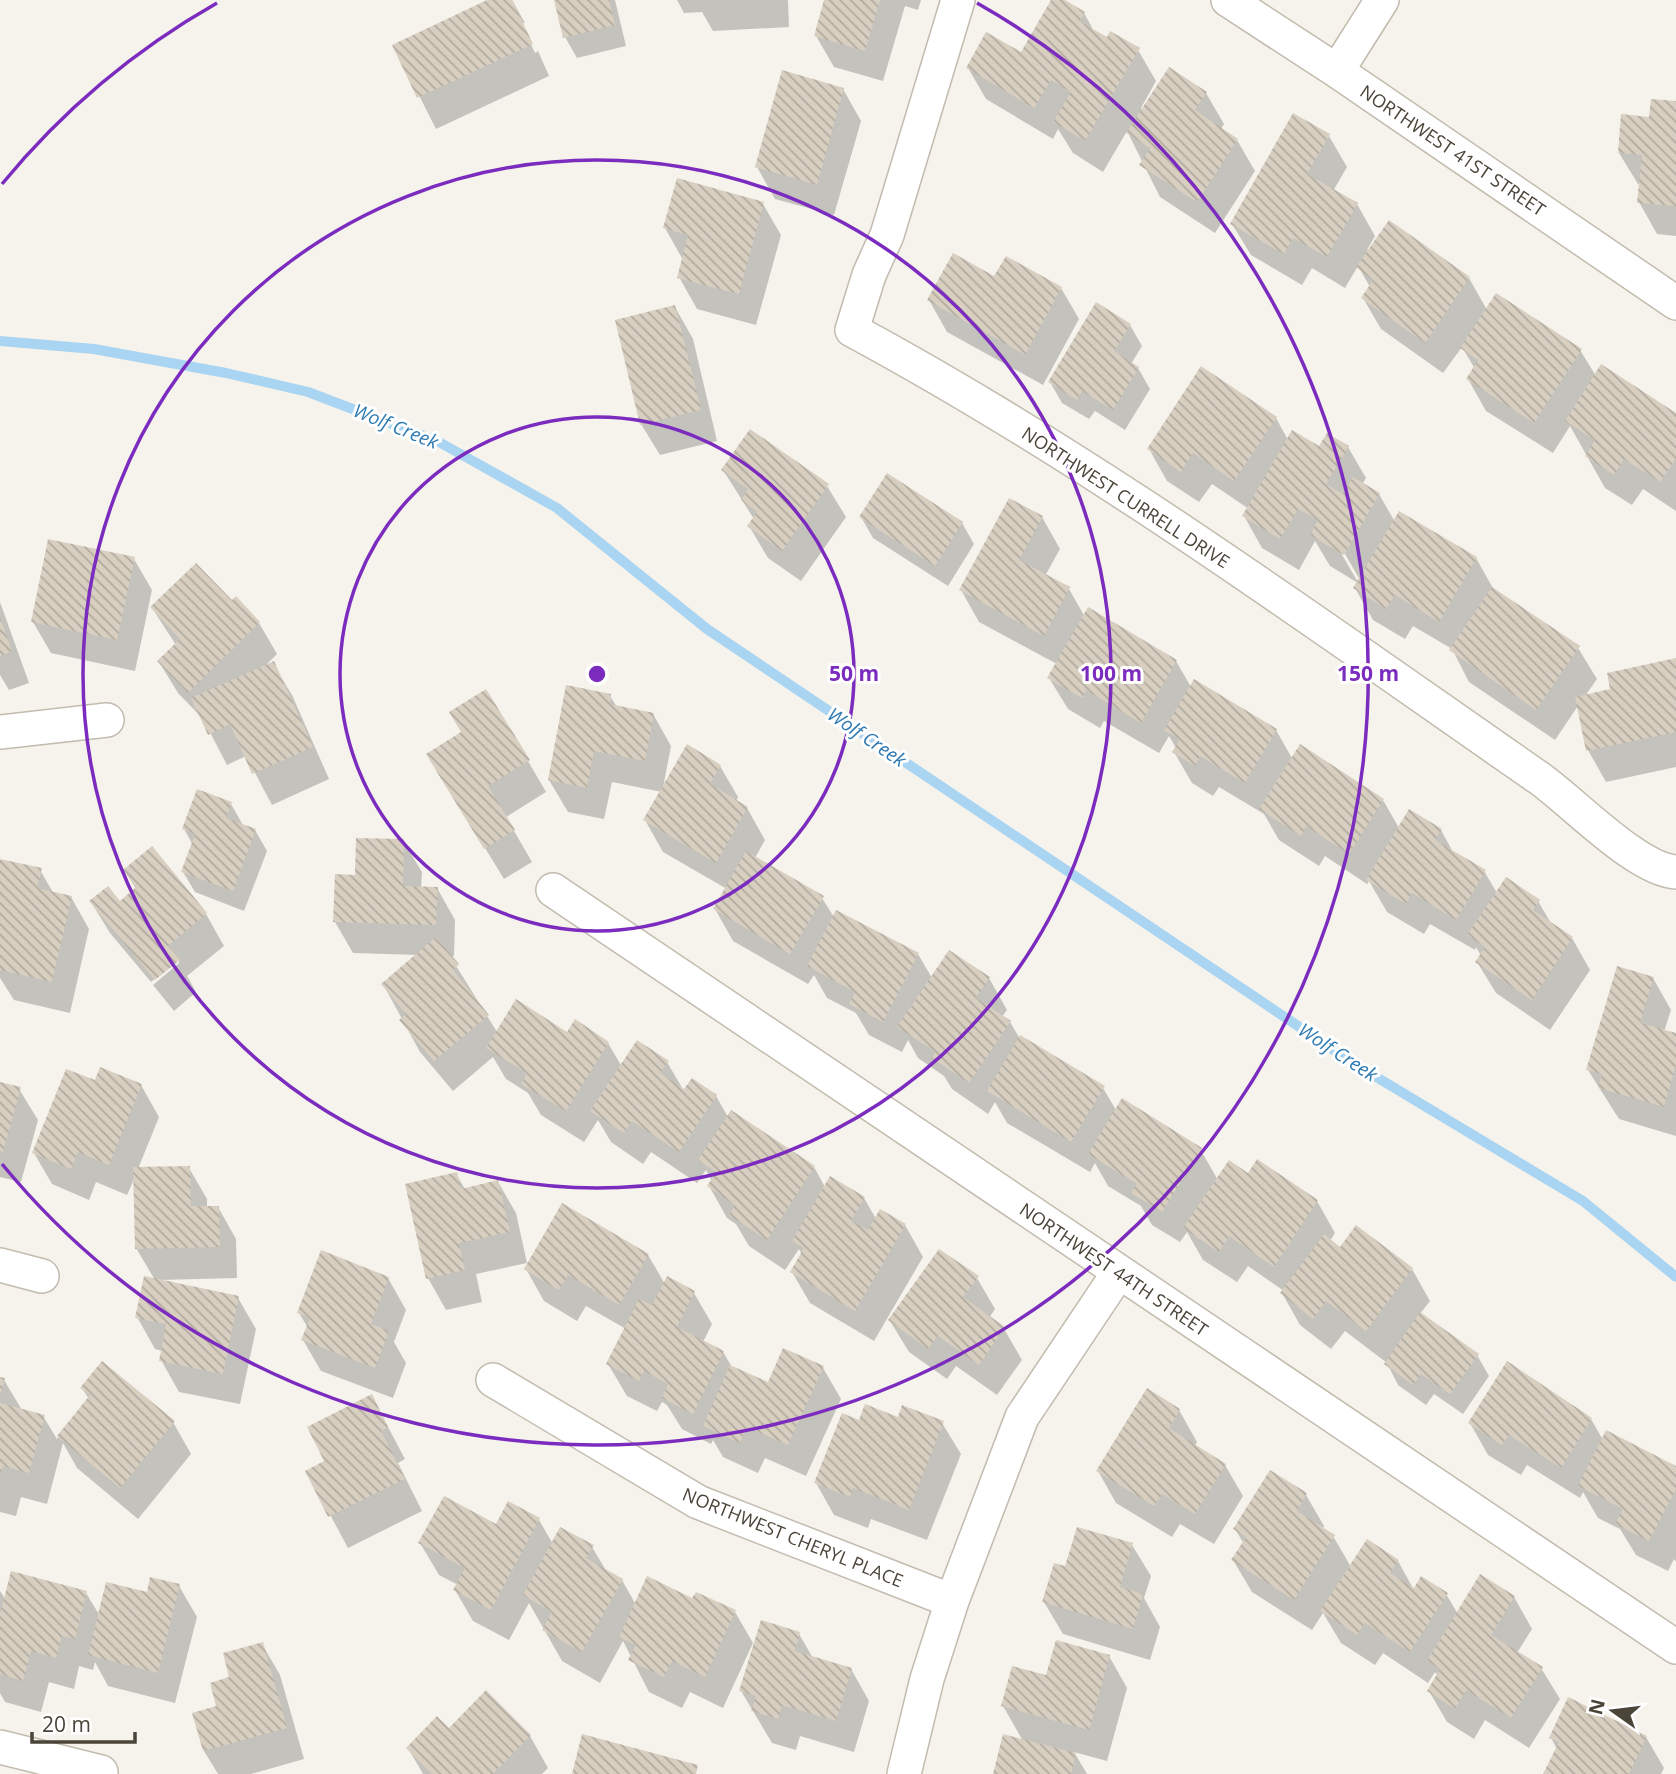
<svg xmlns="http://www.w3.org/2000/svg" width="1676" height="1774" viewBox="0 0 1676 1774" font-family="'Open Sans',sans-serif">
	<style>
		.shadow { fill: #0003; fill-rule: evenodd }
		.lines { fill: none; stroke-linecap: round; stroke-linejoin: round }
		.stream { stroke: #a9d4f2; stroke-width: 10 }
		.building { fill: url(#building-back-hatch) }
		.minor-casing { stroke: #c2bbae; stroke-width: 36 }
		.minor { stroke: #fff; stroke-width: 33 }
		.ring { fill: none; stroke: #7b2cbf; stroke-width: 3.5 }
		.labels { text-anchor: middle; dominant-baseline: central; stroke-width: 6; stroke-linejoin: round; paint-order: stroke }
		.street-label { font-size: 18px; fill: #4b4439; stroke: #fff }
		.water-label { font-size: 19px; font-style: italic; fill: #2e7ab2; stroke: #fff }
		.centre { fill: #7b2cbf; stroke: #fff; stroke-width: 3.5 }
		.ring-label { font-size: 21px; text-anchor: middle; font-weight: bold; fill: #7b2cbf; stroke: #fff; stroke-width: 6; stroke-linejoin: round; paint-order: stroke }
	</style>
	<defs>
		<pattern id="building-back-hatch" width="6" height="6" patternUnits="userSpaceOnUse" patternTransform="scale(1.75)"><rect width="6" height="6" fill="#d8cfc1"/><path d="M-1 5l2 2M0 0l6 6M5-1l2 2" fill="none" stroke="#b1aa9e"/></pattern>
	</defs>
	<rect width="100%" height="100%" fill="#f6f3ec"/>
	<!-- shadow -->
	<path class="shadow" d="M491 0H512L525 23H521L535 53 538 51 549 76 436 129 394 46Z
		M556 0H615L626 46 577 58 565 37Z
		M677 0H788L789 27 713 31 702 12 684 13Z
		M825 0H921L918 10 905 6 883 81 834 67 816 36Z
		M1054 0H1062L1084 13 1095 33 1138 50 1156 81 1141 108 1143 110 1206 93 1224 124 1221 129 1237 140 1255 171 1215 233 1160 197 1127 131 1103 172 1073 153 1058 129 1053 139 986 99 968 68 1021 55Z
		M843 89 861 121 834 215 775 199 757 167Z
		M1676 103V236L1657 234 1639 202 1641 185 1638 184 1619 153 1650 119Z
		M1329 136 1347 167 1333 191 1357 204 1375 236 1367 250 1469 278 1487 310 1580 350 1596 376 1676 415V511L1643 489 1632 505 1605 488 1570 426 1553 453 1486 411 1468 379 1475 369 1462 347 1443 373 1381 329 1363 298 1370 287 1358 266 1345 288 1312 268 1302 285 1251 255 1232 224Z
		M763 204 781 235 756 325 697 309 679 277 683 260 665 228Z
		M995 278 1061 288 1079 319 1043 385 947 332 929 300Z
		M675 307 693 339 717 441 660 455 641 424Z
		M1130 325 1142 346 1131 364 1138 368 1150 389 1125 430 1095 411 1089 419 1062 403 1050 382Z
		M1276 418 1288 440 1319 449 1348 447 1366 478 1362 485 1379 494 1395 522 1400 513 1476 558 1494 590 1578 648 1597 679 1585 696 1612 690 1676 660V767L1606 782 1588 750 1578 706 1555 740 1469 682 1452 649 1413 626 1405 639 1373 620 1355 588 1358 583 1330 566 1315 541 1299 570 1262 548 1244 516 1249 509 1212 484 1199 502 1167 481 1149 449ZM1341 547 1360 580 1358 582 1338 548Z
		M723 470 827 486 846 517 801 581 768 558 749 526 754 519Z
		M861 517 962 523 974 544 948 586 873 538Z
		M1042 517 1060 549 1045 576 1069 589 1085 617 1176 661 1191 687 1276 730 1293 760 1383 800 1399 828 1441 830 1454 854 1484 871 1497 893 1538 901 1552 925 1572 938 1590 970 1550 1030 1496 993 1477 962 1481 956 1476 947 1475 950 1430 924 1424 934 1387 912 1369 881 1367 884 1325 856 1319 866 1279 840 1264 814 1219 787 1213 796 1192 783 1174 752 1176 748 1169 736 1159 753 1104 721 1100 728 1068 709 1049 678 1057 664 979 622 961 590Z
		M134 559 152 590 135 671 51 653 33 622Z
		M236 599 259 623 277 654 264 667 273 664 292 695 329 779 272 805 246 756 227 765 203 719 178 693 159 662 176 645 152 608 232 602Z
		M0 602 29 683 9 690 0 675Z
		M610 696 617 707 653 714 671 746 663 788 720 766 738 797 736 802 747 808 765 840 755 858 822 898 834 917 918 954 932 978H989L1007 1010 1002 1017 1010 1022 1020 1039 1103 1088 1116 1110 1200 1149 1218 1180 1249 1176 1317 1201 1335 1233 1330 1241 1340 1249 1412 1269 1430 1301 1420 1314 1477 1355 1489 1376 1463 1414 1434 1394 1426 1405 1398 1385 1387 1363 1345 1331 1331 1349 1300 1325 1282 1293 1284 1291 1248 1266 1237 1282 1203 1260 1187 1232 1180 1242 1152 1225 1141 1206 1108 1186 1095 1163 1090 1172 1007 1123 995 1102 988 1114 952 1089 944 1076 918 1058 908 1040 902 1052 869 1035 856 1013 827 998 814 975 808 984 733 941 715 909 727 889 663 852 645 820 662 792 612 782 604 819 568 812 549 780Z
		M528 761 546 792 506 817 532 862 504 879 447 786Z
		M231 804 243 825 255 830 267 851 244 911 195 892 183 872 193 845 184 829Z
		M403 841 422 872 421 888H437L455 920 454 956H450L497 1032 568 1034 608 1043 622 1067 667 1062 684 1091 716 1096 728 1117 814 1167 825 1187 864 1198 876 1219 905 1225 923 1257 874 1341 810 1303 792 1272 802 1255 799 1249 785 1270 749 1246 736 1224 727 1218 709 1186 712 1181 706 1170 697 1183 651 1152 643 1164 611 1142 598 1120 584 1142 541 1115 528 1093 506 1079 493 1057 453 1091 420 1052 383 984 418 955 353 953 335 922 357 877Z
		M152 848 206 914 224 946 187 976 196 992 174 1011 153 985 179 963V958L151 982 110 933 91 902 120 903 136 889 125 871Z
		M0 866 40 870 54 894 71 897 89 929 70 1013 14 1000 0 978Z
		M1653 978 1671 1010 1664 1032 1676 1035V1136L1619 1119 1588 1070Z
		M96 1083 141 1085 159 1117 138 1169 189 1168 207 1199V1208L218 1207 236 1239 237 1278 159 1280 238 1298 256 1329 240 1404 179 1392 161 1360 163 1351 155 1349 137 1317 155 1280 136 1248 135 1177 127 1195 96 1182 89 1200 52 1184 34 1153Z
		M0 1084 19 1089 38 1120 21 1182 0 1177Z
		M456 1174 465 1189 498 1182 516 1213 527 1263 476 1274 482 1302 446 1310 428 1278Z
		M648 1255 665 1284 694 1293 712 1324 703 1342 723 1352 732 1367 769 1384 823 1368 841 1399 806 1476 765 1458 758 1473 723 1457 713 1440 711 1444 682 1429 667 1405 662 1402 657 1411 627 1396 608 1364 626 1329 586 1306 577 1321 544 1301 526 1269Z
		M388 1278 406 1310 394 1342 406 1363 393 1398 321 1371 303 1340 308 1328 299 1313Z
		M977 1278 995 1309 989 1318 1004 1329 1022 1360 997 1395 956 1366 947 1379 909 1352 890 1321Z
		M0 1379 4 1380 22 1410 43 1416 57 1439 89 1399 82 1388 173 1422 191 1454 138 1519 77 1468 63 1443 47 1504 21 1497 16 1516 0 1512Z
		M372 1397 405 1459 398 1463 422 1511 348 1548 307 1472 326 1462Z
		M1179 1410 1197 1442 1195 1446 1225 1465 1243 1496 1214 1544 1180 1524 1172 1537 1116 1503 1098 1471Z
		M899 1419 942 1423 961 1454 927 1540 871 1519 868 1528 834 1515 816 1483 860 1422Z
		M1591 1419 1603 1440 1676 1468V1562L1674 1559 1668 1571 1636 1555 1620 1529 1598 1518 1583 1492 1580 1498 1527 1465 1521 1475 1488 1455 1470 1423Z
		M1270 1472 1306 1495 1324 1526 1323 1529 1333 1536 1351 1567 1398 1561 1414 1590 1446 1594 1458 1614 1514 1597 1532 1629 1517 1653 1541 1668 1560 1699 1529 1748 1485 1720 1474 1739 1447 1722 1429 1691 1438 1676 1435 1672 1428 1683 1383 1653 1375 1665 1341 1643 1323 1613 1312 1630 1252 1592 1233 1560 1244 1544 1235 1529Z
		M539 1520 553 1544 592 1547 607 1572 622 1580 636 1605 693 1600 735 1612 753 1643 723 1708 690 1692 682 1708 649 1692 623 1641 600 1683 562 1661 529 1603 509 1640 473 1621 455 1590 458 1585 439 1575 420 1543Z
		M1132 1545 1151 1576 1144 1598 1160 1627 1150 1660 1063 1634 1044 1602 1066 1568Z
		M179 1586 197 1617 175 1703 108 1686 95 1662 93 1670 79 1666 74 1689 49 1682 41 1712 5 1702 0 1693V1591L6 1600 86 1593 100 1616 148 1594Z
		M799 1634 813 1658 851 1669 869 1701 854 1752 800 1736 796 1750 772 1743 741 1691Z
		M262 1644 280 1675 304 1759 251 1774H218L204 1751 194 1714 219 1707 232 1679Z
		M1109 1656 1127 1688 1107 1761 1074 1752 1087 1774H995L1023 1741 1003 1706 1047 1677Z
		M449 1731 530 1736 548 1768 542 1774H423L408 1748Z
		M1646 1737 1664 1768 1661 1774H1545L1557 1749 1551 1738Z"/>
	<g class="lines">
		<!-- stream -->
		<path class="stream" d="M0 341 94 349 226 373 308 392 439 442 557 508 707 629 1353 1063 1583 1201 1676 1277"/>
	</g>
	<!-- building -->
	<path class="building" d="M487 0H512L533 44 417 98 392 45Z
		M554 0H609L615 25 563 38Z
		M824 0H880L865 51 814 36Z
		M1051 0H1065L1085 12 1079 21 1107 37 1110 31 1140 48 1085 141 1053 122 1071 92 1051 80 1034 108 966 68 986 32 1021 52Z
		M1169 67 1207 92 1195 110 1238 139 1197 202 1139 165 1150 148 1126 133Z
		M782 70 844 88 817 185 755 167Z
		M1651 99 1676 101V206L1637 203 1642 155 1618 153 1621 114 1649 117Z
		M1293 113 1330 134 1307 174 1358 203 1327 257 1293 238 1284 254 1230 224Z
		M677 178 764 202 739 294 677 278 688 235 663 228Z
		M1389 220 1470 277 1425 343 1361 298 1373 280 1356 267Z
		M953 253 994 276 1006 256 1062 287 1025 355 927 300Z
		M1496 293 1582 349 1534 423 1466 379 1478 360 1460 348Z
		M1096 302 1131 324 1114 351 1139 367 1113 410 1082 391 1077 400 1048 382Z
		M675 305 701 410 640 425 615 320Z
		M1601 364 1676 413V458L1660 482 1624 459 1614 475 1585 456 1595 440 1565 421Z
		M1201 366 1277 417 1234 481 1193 453 1181 472 1147 449Z
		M750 429 829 484 782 551 747 526 757 512 741 500 748 489 721 470Z
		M1292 430 1319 446 1327 433 1349 446 1326 484 1343 494 1353 477 1380 493 1344 555 1310 535 1318 520 1298 509 1280 539 1242 516Z
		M887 473 963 522 935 566 859 517Z
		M1009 498 1043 516 1019 560 1070 587 1044 636 959 590Z
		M1399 511 1477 557 1439 622 1395 595 1386 609 1353 588Z
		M48 539 135 557 117 640 31 622Z
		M196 563 232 600 236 596 260 622 188 693 157 661 180 639 150 607Z
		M1492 587 1580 646 1536 710 1449 650Z
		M1088 607 1177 660 1141 723 1086 690 1082 698 1047 678Z
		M0 618 12 651 0 656Z
		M1676 658V732L1586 751 1575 697 1610 689 1607 673Z
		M274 661 313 747 252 774 230 724 208 735 191 698Z
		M1194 679 1277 729 1245 783 1200 756 1195 766 1172 752 1180 739 1164 730Z
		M566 685 611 694 610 704 654 713 645 761 594 751 587 788 548 780Z
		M486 689 530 760 488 786 515 830 484 849 426 754 461 732 449 712Z
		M687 744 721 765 710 784 748 807 716 863 643 820Z
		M1300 744 1384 799 1349 854 1306 826 1301 836 1259 809Z
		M197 789 232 802 226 818 256 829 233 891 181 872 195 834 182 829Z
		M1409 809 1442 829 1435 840 1486 870 1456 920 1412 893 1406 904 1366 880Z
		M356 838 404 839 403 886 438 887 436 925 333 922 335 874 355 875Z
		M152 846 207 913 168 946 180 960 155 980 89 901 108 886 120 901 136 887 123 870Z
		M746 851 824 896 790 954 713 909Z
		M0 859 42 868 37 888 72 896 52 982 0 970Z
		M1506 877 1540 900 1533 910 1573 937 1532 1000 1475 962 1485 947 1467 935Z
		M836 910 919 953 883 1022 849 1004 855 992 807 966Z
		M436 937 459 964 453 970 489 1015 434 1061 399 1020 406 1014 381 984Z
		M949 950 990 977 976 998 1011 1021 969 1083 932 1058 936 1052 897 1027Z
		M1617 966 1654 977 1640 1023 1676 1033V1064L1664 1107 1598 1088 1602 1074 1586 1070Z
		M516 999 567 1032 575 1019 609 1042 566 1111 521 1084 527 1073 486 1048Z
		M1020 1035 1105 1086 1071 1142 987 1091Z
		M637 1040 669 1061 660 1073 684 1089 692 1078 717 1095 679 1152 632 1121 624 1133 590 1111Z
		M100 1067 142 1084 109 1165 78 1152 71 1169 32 1153 66 1069 95 1080Z
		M0 1082 21 1087 3 1152 0 1151Z
		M1122 1098 1202 1148 1162 1212 1131 1193 1137 1184 1088 1154Z
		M731 1110 815 1166 767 1240 729 1215 735 1205 707 1186 716 1172 698 1160Z
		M1257 1159 1318 1200 1274 1267 1229 1236 1219 1252 1183 1228 1229 1160 1248 1173Z
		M190 1166 191 1206H219L220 1247 135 1249 133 1167Z
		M457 1172 461 1189 498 1180 510 1232 459 1243 465 1270 426 1279 405 1184Z
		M830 1176 865 1197 851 1221 868 1230 880 1209 906 1224 855 1311 790 1272 804 1248 792 1241Z
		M562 1203 649 1254 619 1305 568 1275 559 1290 524 1269Z
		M1356 1225 1413 1268 1366 1331 1326 1301 1313 1319 1280 1293 1324 1234 1340 1247Z
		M939 1249 979 1276 963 1297 1005 1327 979 1365 938 1336 928 1349 888 1320Z
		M321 1250 389 1277 371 1324 389 1331 375 1368 301 1340 310 1318 297 1313Z
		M144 1276 239 1296 223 1374 159 1361 166 1324 135 1318Z
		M667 1276 695 1291 677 1327 724 1351 693 1414 662 1398 668 1384 644 1371 639 1381 606 1364 639 1299 652 1305Z
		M1420 1312 1479 1354 1450 1394 1421 1374 1413 1385 1384 1364Z
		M783 1348 824 1366 788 1445 747 1427 740 1443 703 1426 730 1365 768 1382Z
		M102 1361 175 1421 120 1488 57 1436 90 1395 80 1388Z
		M1507 1361 1592 1418 1561 1468 1509 1435 1502 1445 1468 1423Z
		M0 1377 5 1378 1 1393H0Z
		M1147 1388 1180 1409 1169 1428 1226 1464 1195 1514 1162 1494 1154 1506 1096 1471Z
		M372 1394 388 1427 381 1431 405 1479 328 1517 305 1471 324 1461 307 1427Z
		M0 1403 45 1415 29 1473 3 1466 0 1474Z
		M865 1404 898 1417 902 1405 944 1421 909 1510 853 1488 850 1497 814 1483 842 1413 859 1420Z
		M1606 1430 1676 1466V1489L1649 1541 1615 1524 1623 1509 1578 1486Z
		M1270 1470 1307 1493 1297 1511 1335 1535 1294 1600 1231 1560 1246 1537 1233 1529Z
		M444 1496 496 1524 508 1501 540 1518 491 1610 453 1590 465 1568 418 1543Z
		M560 1527 594 1545 586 1558 623 1579 582 1652 542 1630 552 1612 523 1595Z
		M1077 1527 1133 1543 1120 1587 1143 1594 1133 1629 1042 1602 1054 1563 1065 1566Z
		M1367 1539 1399 1560 1390 1573 1414 1588 1421 1576 1448 1593 1410 1652 1365 1623 1357 1635 1320 1611Z
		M11 1571 87 1591 75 1639 62 1636 56 1658 31 1651 23 1681 0 1674V1614Z
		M1480 1574 1515 1596 1491 1635 1543 1667 1511 1718 1466 1690 1455 1709 1427 1691 1440 1669 1427 1661Z
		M647 1576 692 1598 696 1592 736 1610 705 1677 672 1661 664 1677 628 1660 636 1645 619 1637Z
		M150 1577 180 1584 158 1673 88 1655 106 1582 147 1592Z
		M761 1620 800 1632 795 1651 852 1668 836 1721 782 1705 778 1719 751 1711 756 1696 739 1691Z
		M1056 1640 1110 1655 1089 1730 1001 1706 1012 1666 1046 1675Z
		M263 1642 287 1728 203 1751 192 1713 216 1706 210 1683 229 1677 223 1653Z
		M486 1690 531 1735 493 1774H432L406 1748 437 1716 449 1728Z
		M1568 1697 1647 1736 1629 1774H1543L1559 1742 1549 1738Z
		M582 1734 698 1765 696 1774H572Z
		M1003 1734 1076 1753 1071 1774H993Z"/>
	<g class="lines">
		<!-- minor casing -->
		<g class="minor-casing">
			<path id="minor" d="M958 0 887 235 869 275 852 330C1093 460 1314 622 1539 778 1573 802 1637 870 1676 872
				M1228 0 1337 71 1676 303
				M1337 71 1382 0
				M0 732 107 720
				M553 890 1676 1647
				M0 1265 42 1276
				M493 1380 698 1502 952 1601
				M0 1747 101 1772
				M904 1774 927 1679 952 1601 1022 1417 1119 1272"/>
		</g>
		<!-- minor -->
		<use href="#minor" class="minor"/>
	</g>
	<!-- distance rings -->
	<g class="ring">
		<circle cx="597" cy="674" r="257"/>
		<circle cx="597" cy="674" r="514"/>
		<path d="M2 184A771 771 0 0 1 217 3M977 3A771 771 0 1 1 2 1164"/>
	</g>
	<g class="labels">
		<!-- street labels -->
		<g class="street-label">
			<text transform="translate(1453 150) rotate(34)">NORTHWEST 41ST STREET</text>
			<text transform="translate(1126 497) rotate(33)">NORTHWEST CURRELL DRIVE</text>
			<text transform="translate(1114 1269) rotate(34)">NORTHWEST 44TH STREET</text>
			<text transform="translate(793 1537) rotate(22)">NORTHWEST CHERYL PLACE</text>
		</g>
		<!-- water labels -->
		<g class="water-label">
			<text transform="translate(396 426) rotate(22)">Wolf Creek</text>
			<text transform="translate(867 737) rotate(34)">Wolf Creek</text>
			<text transform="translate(1338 1052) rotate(33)">Wolf Creek</text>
		</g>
	</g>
	<circle cx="597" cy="674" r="10" class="centre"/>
	<g class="ring-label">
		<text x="854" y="681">50 m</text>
		<text x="1111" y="681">100 m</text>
		<text x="1368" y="681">150 m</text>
	</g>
	<!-- north arrow -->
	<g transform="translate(1613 1711) rotate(284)" stroke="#ffffff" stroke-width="5" paint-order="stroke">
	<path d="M0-5L12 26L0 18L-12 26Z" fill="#4b4439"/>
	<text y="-10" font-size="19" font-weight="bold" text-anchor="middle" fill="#4b4439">N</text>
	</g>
	<!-- scale -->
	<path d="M32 1732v10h103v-10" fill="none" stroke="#4b4439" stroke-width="3.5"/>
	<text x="42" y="1732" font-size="21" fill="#4b4439" stroke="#ffffff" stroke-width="5" paint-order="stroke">20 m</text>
</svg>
